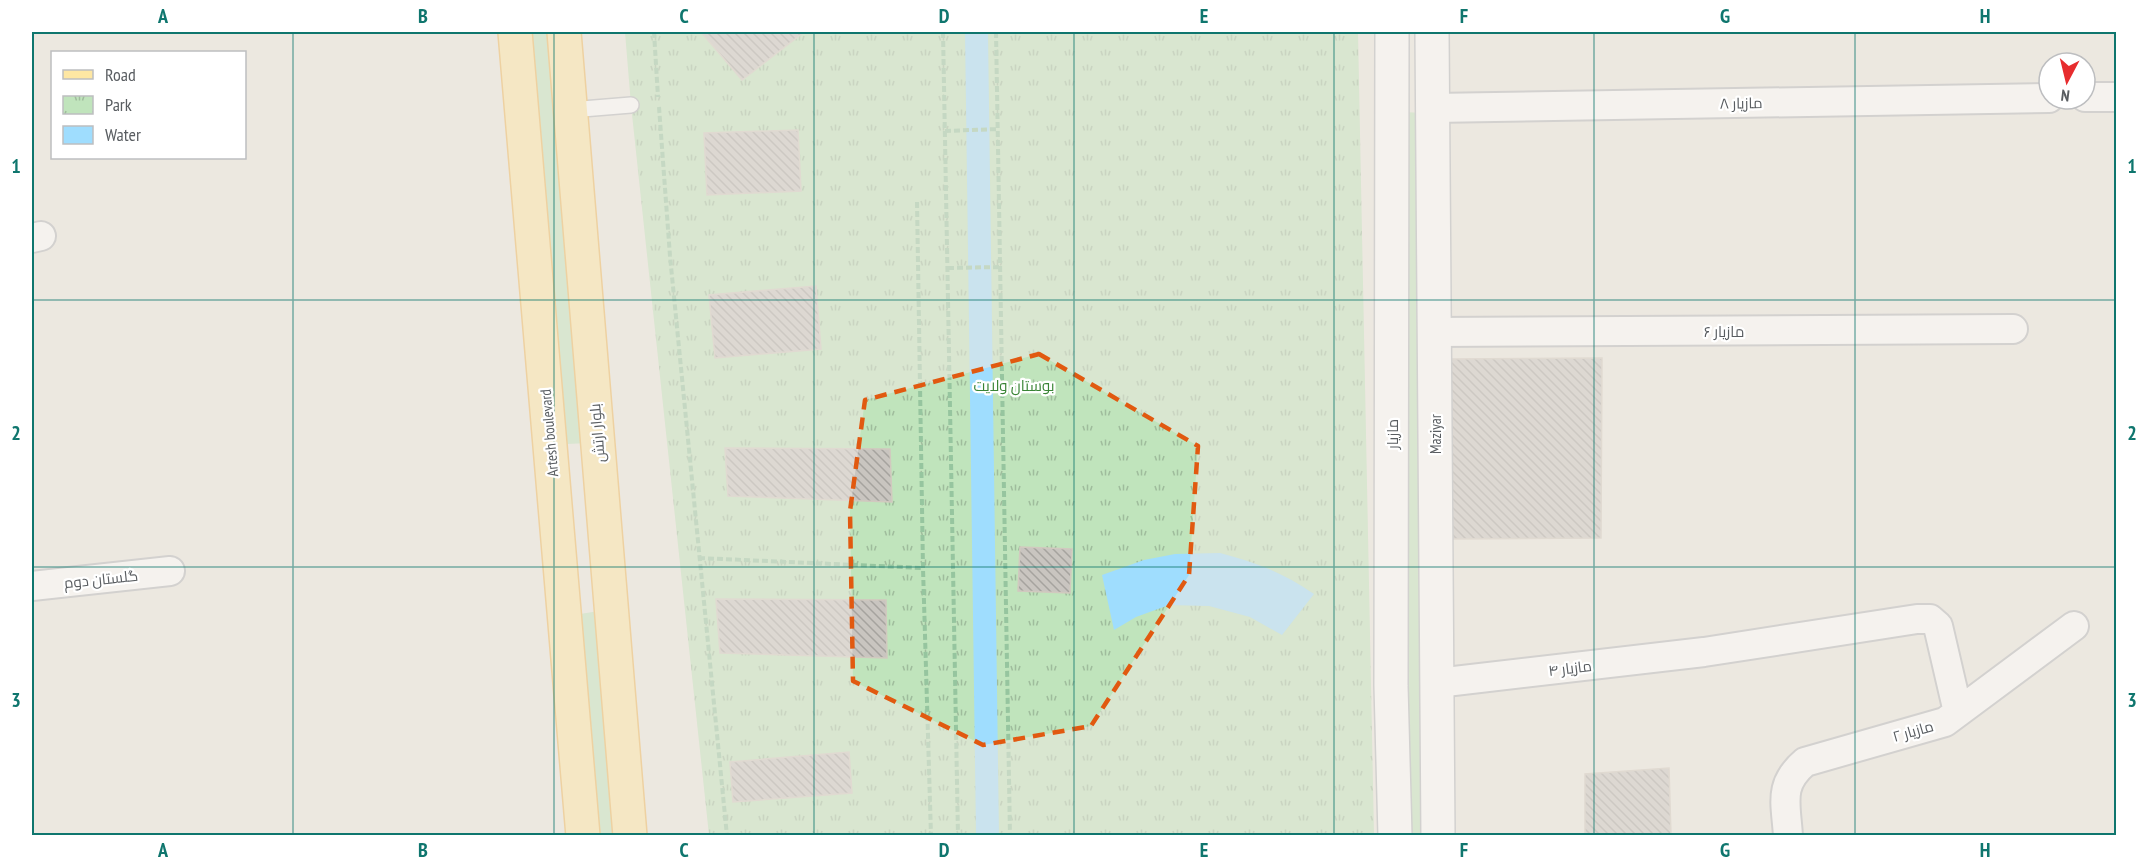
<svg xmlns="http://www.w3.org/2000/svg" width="2148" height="867" viewBox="0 0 2148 867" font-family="'PT Sans Narrow',Cairo,sans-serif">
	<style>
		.grass { fill: #c0e4bc }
		.park { fill: url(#park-tufts) }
		.water { fill: #9fddfe }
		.building { fill: url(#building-back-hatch); stroke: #d1c9bf; stroke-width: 1.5 }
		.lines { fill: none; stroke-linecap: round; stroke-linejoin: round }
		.lane-casing { stroke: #b3b7bb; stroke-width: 18 }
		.street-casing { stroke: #b3b7bb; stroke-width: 32 }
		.secondary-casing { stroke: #b2b6bb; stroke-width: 36 }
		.primary-casing { stroke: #efb756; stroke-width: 36 }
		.path { stroke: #96c59f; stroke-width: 4; stroke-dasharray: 6 3; stroke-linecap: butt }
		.lane { stroke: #fff; stroke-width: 15 }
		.street { stroke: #fff; stroke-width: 28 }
		.secondary { stroke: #fff; stroke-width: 33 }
		.primary { stroke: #fee7a3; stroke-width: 33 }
		.marked { fill: none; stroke: #e15910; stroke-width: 4.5; stroke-dasharray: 12 8; stroke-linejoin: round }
		.grid { fill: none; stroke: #0f766e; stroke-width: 1.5; stroke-opacity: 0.55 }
		.labels { text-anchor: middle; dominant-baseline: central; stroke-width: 4.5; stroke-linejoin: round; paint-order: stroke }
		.street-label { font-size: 15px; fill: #595d61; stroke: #fff }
		.park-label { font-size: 15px; fill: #398435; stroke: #fff }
		.neatline { fill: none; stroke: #0f766e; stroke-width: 2 }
		.grid-label { font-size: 20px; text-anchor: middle; font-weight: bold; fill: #0f766e }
	</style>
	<defs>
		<pattern id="park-tufts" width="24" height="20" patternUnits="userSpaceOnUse" patternTransform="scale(1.5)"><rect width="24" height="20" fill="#c0e4bc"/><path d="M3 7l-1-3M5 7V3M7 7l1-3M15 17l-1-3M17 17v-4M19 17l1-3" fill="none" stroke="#9fbc9c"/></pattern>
		<pattern id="building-back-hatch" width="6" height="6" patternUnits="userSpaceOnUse" patternTransform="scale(1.5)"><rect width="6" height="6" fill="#c9c5c0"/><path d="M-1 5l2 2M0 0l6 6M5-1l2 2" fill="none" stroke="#a6a39f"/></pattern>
	</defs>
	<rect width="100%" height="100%" fill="#ece8e0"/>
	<!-- grass -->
	<path class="grass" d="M530 32H554L590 443 566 444Z
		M1403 112 1423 113 1427 835 1403 836Z
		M599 611 618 835H598L580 614Z"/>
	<!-- park -->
	<path class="park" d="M625 32H1358L1374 835H709L631 105Z"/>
	<!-- water -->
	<path class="water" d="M965 32H988L999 836 976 835Z
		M1220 553C1257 563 1282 572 1314 594L1282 635 1250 617 1209 606 1169 605 1136 617 1114 630 1102 575 1144 560 1175 554Z"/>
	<!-- building -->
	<path class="building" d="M701 32H804L742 80Z
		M798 130 801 191 707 195 704 133Z
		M816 286 821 349 715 358 709 295Z
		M1602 358 1601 538 1451 539 1449 359Z
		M725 448 890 449 892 502 728 496Z
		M1020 547 1072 549 1070 593 1018 591Z
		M716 599 886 600 887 658 720 653Z
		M849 752 852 793 733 802 730 762Z
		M1669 768 1671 836H1585V774Z"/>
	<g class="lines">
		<!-- lane casing -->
		<g class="lane-casing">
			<path id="lane" d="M570 110 631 105"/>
		</g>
		<!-- street casing -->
		<g class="street-casing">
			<path id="street" d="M2085 97H2116
				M1433 108 2049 98
				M32 238 41 236
				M1434 332 2013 329
				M32 586 170 571
				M1437 683 1704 652 1917 619H1930L1938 626 1958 712
				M1788 836C1786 803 1778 785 1805 762L1945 722 2074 626"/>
		</g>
		<!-- secondary casing -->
		<g class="secondary-casing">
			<path id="secondary" d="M1392 32 1391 686 1395 836
				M1432 32 1438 836"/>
		</g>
		<!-- primary casing -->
		<g class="primary-casing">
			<path id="primary" d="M515 32 583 836
				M564 32 630 836"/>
		</g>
		<!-- path -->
		<path class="path" d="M654 32 658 97
			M943 32 958 836
			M996 32 1010 836
			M659 107 670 256 727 836
			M945 131 998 129
			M917 202 923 568 931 836
			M948 268 1000 267
			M699 558 923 568"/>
		<!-- lane -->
		<use href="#lane" class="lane"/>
		<!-- street -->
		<use href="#street" class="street"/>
		<!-- secondary -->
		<use href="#secondary" class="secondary"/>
		<!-- primary -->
		<use href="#primary" class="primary"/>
	</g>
	<!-- marked area -->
	<path d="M0 0H2148V867H0ZM1039 354 1198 446 1189 575 1091 726 983 745 853 681 850 511 865 400Z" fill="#ece8e0" fill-opacity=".55" fill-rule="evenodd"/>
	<path class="marked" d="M1039 354 1198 446 1189 575 1091 726 983 745 853 681 850 511 865 400Z"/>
	<!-- grid -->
	<path class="grid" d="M293 32V836M554 32V836M814 32V836M1074 32V836M1334 32V836M1594 32V836M1855 32V836M32 300H2116M32 567H2116"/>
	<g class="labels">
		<!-- street labels -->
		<g class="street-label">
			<text transform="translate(1741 103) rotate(-1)">مازیار ٨</text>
			<text x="1724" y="331">مازیار ۶</text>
			<text transform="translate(549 433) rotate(-95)">Artesh boulevard</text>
			<text transform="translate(597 433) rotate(-95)">بلوار ارتش</text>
			<text transform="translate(1392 434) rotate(-90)">مازیار</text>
			<text transform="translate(1435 434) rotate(-90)">Maziyar</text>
			<text transform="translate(101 579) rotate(-6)">گلستان دوم</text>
			<text transform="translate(1570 668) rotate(-7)">مازیار ۴</text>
			<text transform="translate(1913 731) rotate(-16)">مازیار ۲</text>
		</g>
		<!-- park labels -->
		<g class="park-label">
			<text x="1014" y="385">بوستان ولایت</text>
		</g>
	</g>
	<!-- border -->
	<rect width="2148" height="867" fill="none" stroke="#ffffff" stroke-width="66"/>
	<!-- legend -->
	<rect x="51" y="51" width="195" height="108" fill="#ffffff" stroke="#bdbec0" stroke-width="1.5"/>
	<rect x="63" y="70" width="30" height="9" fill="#fee7a3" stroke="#bdbec0" stroke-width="1.5"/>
	<text x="105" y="81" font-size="18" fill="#595d61">Road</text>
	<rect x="63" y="96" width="30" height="18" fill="url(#park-tufts)" stroke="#bdbec0" stroke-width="1.5"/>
	<text x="105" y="111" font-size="18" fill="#595d61">Park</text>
	<rect x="63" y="126" width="30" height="18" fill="#9fddfe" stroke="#bdbec0" stroke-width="1.5"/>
	<text x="105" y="141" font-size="18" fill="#595d61">Water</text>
	<!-- north arrow -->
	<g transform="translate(2067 81) rotate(187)"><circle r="28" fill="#ffffff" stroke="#bdbec0" stroke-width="1.5"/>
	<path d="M0-4.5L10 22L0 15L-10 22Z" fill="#e72c2e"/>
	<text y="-9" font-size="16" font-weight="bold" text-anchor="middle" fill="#595d61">N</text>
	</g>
	<rect x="33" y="33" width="2082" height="801" class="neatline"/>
	<g class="grid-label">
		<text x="163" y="23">A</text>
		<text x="423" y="23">B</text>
		<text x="684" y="23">C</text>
		<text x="944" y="23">D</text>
		<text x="1204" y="23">E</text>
		<text x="1464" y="23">F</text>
		<text x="1725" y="23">G</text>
		<text x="1985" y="23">H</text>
		<text x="16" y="173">1</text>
		<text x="2132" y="173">1</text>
		<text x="16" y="440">2</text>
		<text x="2132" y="440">2</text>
		<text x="16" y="707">3</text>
		<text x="2132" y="707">3</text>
		<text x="163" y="857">A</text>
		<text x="423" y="857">B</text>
		<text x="684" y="857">C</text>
		<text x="944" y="857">D</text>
		<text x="1204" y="857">E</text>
		<text x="1464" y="857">F</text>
		<text x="1725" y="857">G</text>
		<text x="1985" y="857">H</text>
	</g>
</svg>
